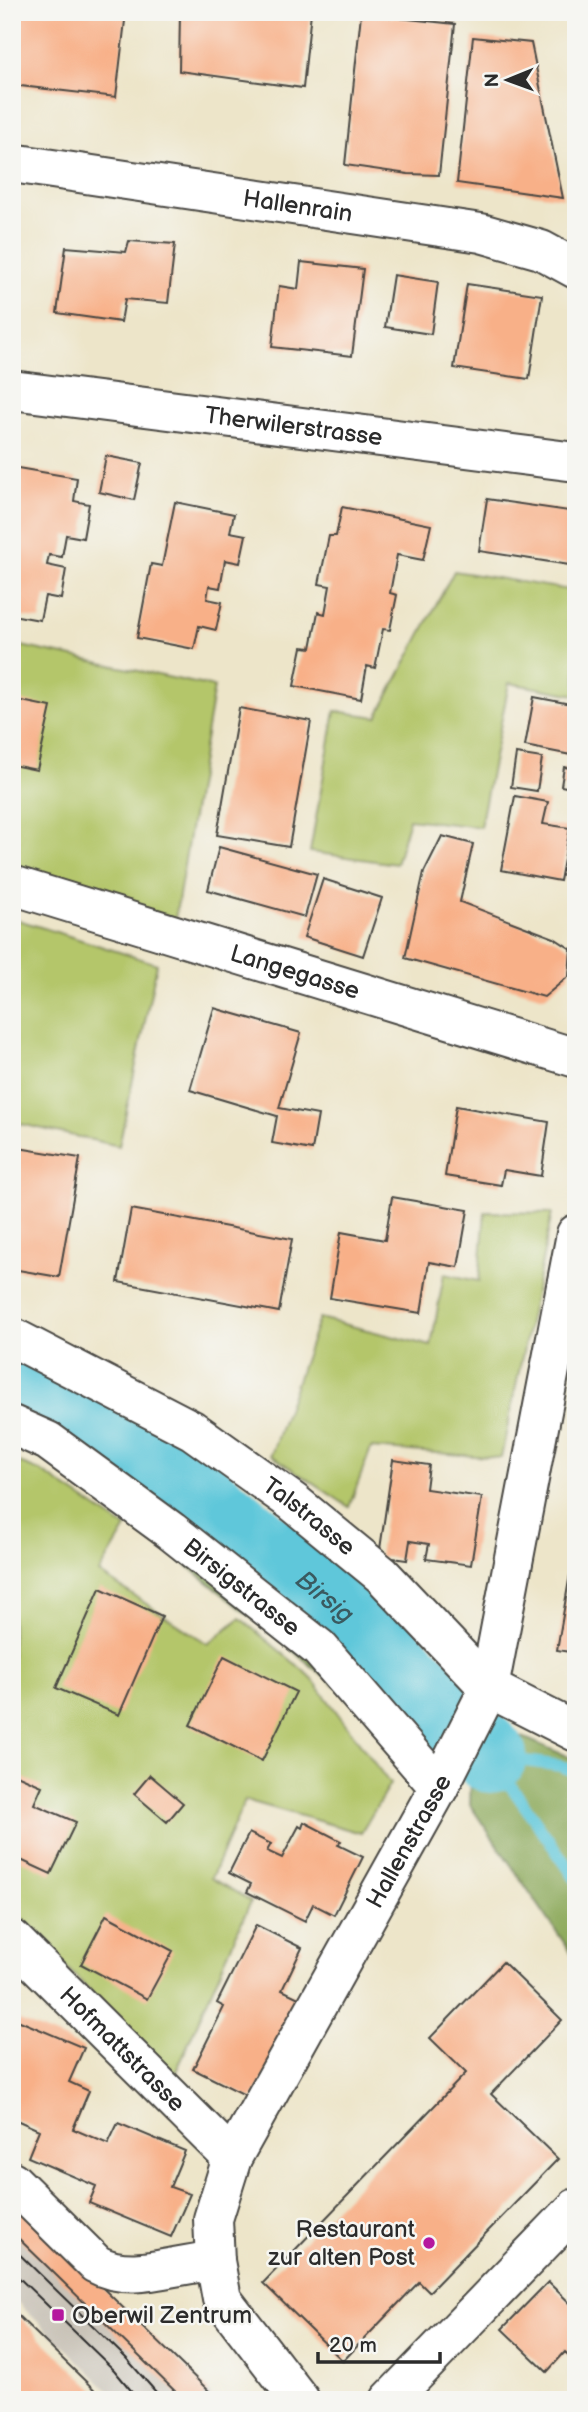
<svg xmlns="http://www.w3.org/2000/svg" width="588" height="2412" viewBox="0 0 588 2412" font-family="'Balsamiq Sans',sans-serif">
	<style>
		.industrial { fill: #c9c3b8 }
		.green { fill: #b4c66a; stroke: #70784a; stroke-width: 2 }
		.forest { fill: #8fab5e; stroke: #5d6b44; stroke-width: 2 }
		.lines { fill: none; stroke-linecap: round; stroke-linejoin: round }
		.stream { stroke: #5ec7da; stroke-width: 12 }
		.river { stroke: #5ec7da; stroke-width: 74 }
		.building { fill: #f8b088 }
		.street-casing { stroke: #484743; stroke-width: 42 }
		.secondary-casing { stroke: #484743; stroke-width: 42 }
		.street { stroke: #fff; stroke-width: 38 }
		.secondary { stroke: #fff; stroke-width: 38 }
		.tram { stroke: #2b2b2b; stroke-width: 2 }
		.poi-dot { fill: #b5179e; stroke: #f6f6f2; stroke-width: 2.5 }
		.labels { text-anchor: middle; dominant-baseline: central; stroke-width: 5; stroke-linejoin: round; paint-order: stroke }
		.street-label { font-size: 24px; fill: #2b2b2b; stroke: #f6f6f2 }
		.poi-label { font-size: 24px; fill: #2b2b2b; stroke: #f6f6f2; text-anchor: end }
		.water-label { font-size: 26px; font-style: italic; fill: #3a5a60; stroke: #f6f6f2 }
	</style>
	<rect width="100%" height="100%" fill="#f6f6f2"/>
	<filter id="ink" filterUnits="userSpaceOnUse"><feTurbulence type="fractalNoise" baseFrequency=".0143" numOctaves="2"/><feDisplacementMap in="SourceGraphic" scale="14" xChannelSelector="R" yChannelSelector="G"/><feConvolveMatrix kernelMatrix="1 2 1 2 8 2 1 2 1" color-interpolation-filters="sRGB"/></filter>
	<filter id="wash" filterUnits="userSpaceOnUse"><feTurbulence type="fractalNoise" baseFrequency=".00686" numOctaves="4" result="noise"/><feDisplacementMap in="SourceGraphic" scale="28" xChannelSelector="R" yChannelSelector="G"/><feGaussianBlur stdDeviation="1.57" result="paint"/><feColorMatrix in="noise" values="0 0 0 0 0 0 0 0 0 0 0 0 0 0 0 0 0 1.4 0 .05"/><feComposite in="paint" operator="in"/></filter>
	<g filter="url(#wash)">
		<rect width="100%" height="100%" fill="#ede5c9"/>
		<!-- industrial -->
		<path class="industrial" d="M12 2200 209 2391 212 2400H119L12 2297Z"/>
		<!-- green -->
		<path class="green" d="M454 571 576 591V695L509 683 480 827 409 819 396 864 310 852 335 711 377 717Z
			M12 644 214 687 175 919 12 866Z
			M12 918 157 964 119 1146 12 1122Z
			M485 1212 552 1213 501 1458 371 1448 349 1507 271 1455 319 1318 431 1346 444 1274 479 1281Z
			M12 1460 42 1472 126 1528 99 1573 208 1644 240 1618 310 1676 390 1784 361 1833 245 1800 211 1878 251 1901 174 2076 12 1912Z"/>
		<!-- forest -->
		<path class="forest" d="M12 1358 191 1448 336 1565 450 1678 417 1751 12 1424Z
			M506 1730 576 1760V1960L470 1805 471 1777Z"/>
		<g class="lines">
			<!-- stream -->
			<path class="stream" d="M490 1756 576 1879
				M490 1756 561 1766 576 1772"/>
			<!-- river -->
			<path class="river" id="s1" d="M12 1388 76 1417 198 1494 361 1627 490 1756"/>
		</g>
		<g id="blocks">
			<!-- building -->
			<path class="building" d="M12 12H126L116 97 12 85Z
				M180 12H311L303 88 179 71Z
				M361 14 455 24 439 175 408 174 345 165Z
				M473 37 531 43 563 198 457 183Z
				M129 241 175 244 168 303 125 299 121 322 57 313 66 247 126 252Z
				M301 262 363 269 352 356 272 347 279 286 298 289Z
				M393 275 438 282 431 334 385 327Z
				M467 284 542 295 529 379 454 368Z
				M106 456 142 463 134 500 99 492Z
				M12 467 77 478 74 501 89 504 83 538 66 535 62 557 49 555 47 565 66 569 61 599 45 596 40 620 12 615Z
				M487 499 576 512V566L479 551Z
				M175 502 234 514 230 532 246 535 240 563 225 560 220 588 209 586 207 599 222 602 216 630 199 626 194 649 137 638 151 564 162 566Z
				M342 507 431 525 423 560 397 555 390 593 397 595 390 630 383 629 375 668 367 666 361 699 294 686 302 647 311 648 318 612 325 614 330 586 319 584 329 536H336Z
				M534 697 576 705 571 755 525 746Z
				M12 699 51 707 37 770 12 765Z
				M239 708 311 721 289 847 217 835Z
				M516 754 542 758 537 791 511 787Z
				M564 767 576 769V789L561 786Z
				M515 796 548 802 543 824 570 828 560 881 501 870Z
				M442 836 473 844 460 902 554 938 571 949 569 976 544 997 405 958 424 872Z
				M219 847 317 874 305 917 208 890Z
				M323 879 382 898 363 956 304 937Z
				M214 1008 301 1033 279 1108 318 1115 312 1150 272 1143 277 1116 190 1090Z
				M456 1106 549 1122 541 1176 504 1170 501 1185 445 1176Z
				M12 1147 80 1158 59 1277 12 1269Z
				M392 1197 468 1210 458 1267 429 1262 421 1313 330 1298 341 1232 385 1240Z
				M131 1209 292 1239 279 1312 118 1282Z
				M393 1460 429 1465 426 1489 482 1497 471 1565 426 1559 429 1544 410 1541 407 1560 379 1556Z
				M574 1551H576V1653L557 1650Z
				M100 1588 162 1616 119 1715 56 1688Z
				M224 1656 296 1692 262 1761 190 1725Z
				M12 1773 42 1786 34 1804 76 1822 51 1874 12 1856Z
				M150 1775 183 1803 167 1822 134 1794Z
				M304 1822 341 1841 338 1845 363 1857 334 1915 313 1904 305 1921 247 1892 251 1884 229 1873 249 1833 271 1844 267 1851 282 1858 299 1826 302 1828Z
				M106 1915 173 1951 147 1999 81 1964Z
				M256 1925 302 1948 282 1990 303 2000 253 2099 193 2069 224 2007 217 2003Z
				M503 1962 562 2020 491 2094 558 2159 429 2292 419 2282 343 2361 263 2283 466 2073 430 2038Z
				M15 2019 84 2048 69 2082 89 2091 73 2129 108 2144 118 2123 185 2151 170 2187 190 2194 171 2237 89 2203 96 2186 28 2157 39 2130 12 2118V2025Z
				M12 2200 209 2391 201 2400H184L12 2232Z
				M548 2282 576 2309V2362L565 2352 547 2372 502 2329Z
				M12 2310 105 2400H12Z"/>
		</g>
	</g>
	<g filter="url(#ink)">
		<use href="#blocks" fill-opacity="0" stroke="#484743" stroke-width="2"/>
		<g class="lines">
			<!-- street casing -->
			<g class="street-casing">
				<g id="street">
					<path id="s2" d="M12 163 481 233 541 250 576 269"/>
					<path id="s3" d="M12 885 576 1058"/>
					<path id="s4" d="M12 1337 192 1430 293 1502 382 1575 489 1688 576 1732"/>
					<path id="s5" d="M12 1425 48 1441 171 1531 319 1648 439 1787"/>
					<path id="s6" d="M12 1939 232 2158"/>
					<path d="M12 2181 96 2264C132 2284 175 2263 215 2261"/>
					<path id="s7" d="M300 2400 222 2299 215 2261 213 2219 232 2158 439 1787 489 1688 576 1234"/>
					<path d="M390 2400 576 2208"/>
				</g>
			</g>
			<!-- secondary casing -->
			<g class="secondary-casing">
				<g id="secondary">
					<path id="s8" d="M12 390 576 462"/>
				</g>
			</g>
			<!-- street -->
			<use href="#street" class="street"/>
			<!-- secondary -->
			<use href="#secondary" class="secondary"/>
			<!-- tram -->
			<path class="tram" d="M12 2247 126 2358 163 2400
				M12 2271 114 2370 139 2400"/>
		</g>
	</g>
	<!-- markers -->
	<g class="poi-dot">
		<circle cx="429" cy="2243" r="7"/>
		<rect x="51" y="2308" width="14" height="14" rx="3.5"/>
	</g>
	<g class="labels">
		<!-- street labels -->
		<g class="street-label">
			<text stroke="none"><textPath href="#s2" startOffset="289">Hallenrain</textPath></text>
			<text stroke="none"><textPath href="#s8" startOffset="284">Therwilerstrasse</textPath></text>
			<text stroke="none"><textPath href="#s3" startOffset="296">Langegasse</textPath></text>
			<text stroke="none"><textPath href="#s4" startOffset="348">Talstrasse</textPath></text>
			<text stroke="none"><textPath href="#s5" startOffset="282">Birsigstrasse</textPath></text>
			<text stroke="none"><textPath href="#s7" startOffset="635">Hallenstrasse</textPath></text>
			<text stroke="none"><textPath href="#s6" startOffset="156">Hofmattstrasse</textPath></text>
		</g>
		<!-- poi labels -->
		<g class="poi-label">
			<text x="415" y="2229">Restaurant<tspan x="415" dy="28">zur alten Post</tspan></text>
			<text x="72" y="2315" text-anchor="start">Oberwil Zentrum</text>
		</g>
		<!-- water labels -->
		<g class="water-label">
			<text stroke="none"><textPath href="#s1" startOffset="378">Birsig</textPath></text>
		</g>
	</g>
	<!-- margin -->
	<rect width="588" height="2412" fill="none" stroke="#f6f6f2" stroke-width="42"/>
	<!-- north arrow -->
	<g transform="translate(508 80) rotate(269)" stroke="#f6f6f2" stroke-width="5" paint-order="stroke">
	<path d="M0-5L12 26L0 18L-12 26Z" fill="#2b2b2b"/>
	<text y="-10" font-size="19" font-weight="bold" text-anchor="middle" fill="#2b2b2b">N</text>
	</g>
	<!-- scale -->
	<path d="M318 2352v10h122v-10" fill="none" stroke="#2b2b2b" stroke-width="3.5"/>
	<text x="329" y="2352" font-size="21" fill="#2b2b2b" stroke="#f6f6f2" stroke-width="5" paint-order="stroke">20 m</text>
</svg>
